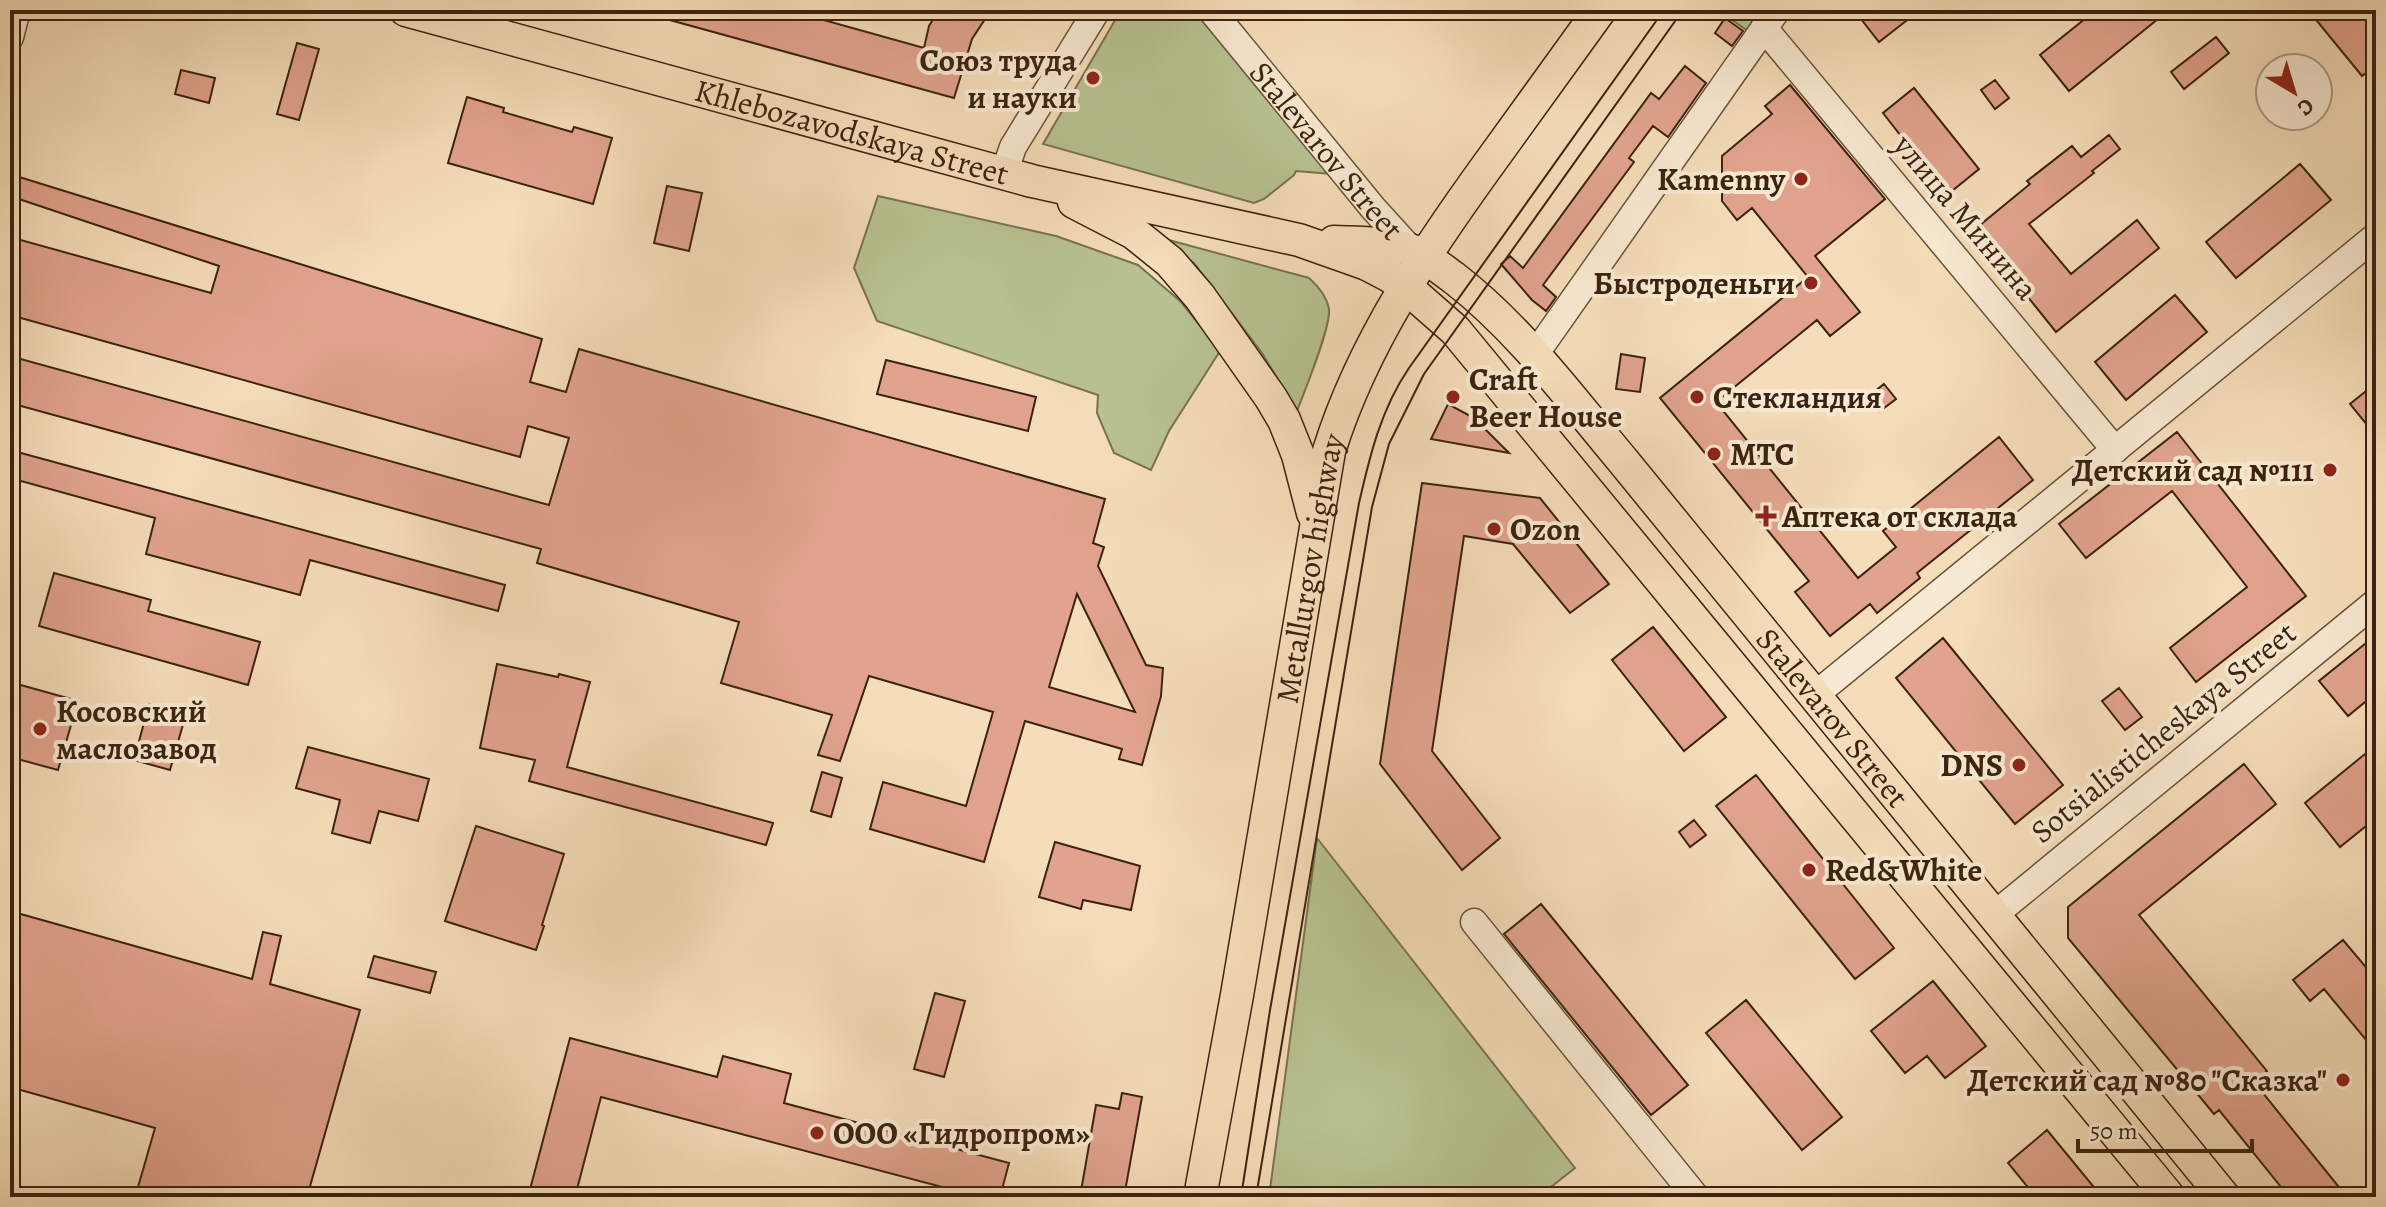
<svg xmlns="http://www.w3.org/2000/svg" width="2386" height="1207" viewBox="0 0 2386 1207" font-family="Alegreya,serif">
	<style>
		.green { fill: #b8c291; stroke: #7a7250; stroke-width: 2 }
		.building { fill: #e1a38d; stroke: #3c230f; stroke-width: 2; fill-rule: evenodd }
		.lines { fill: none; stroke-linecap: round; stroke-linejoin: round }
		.minor-casing { stroke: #6a523a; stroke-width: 29 }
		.major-casing { stroke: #3c230f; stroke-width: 35 }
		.minor { stroke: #f8e9d2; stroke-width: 26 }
		.major { stroke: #f5ddb9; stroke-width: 32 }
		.tram { stroke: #3c230f; stroke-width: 2 }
		.poi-dot { fill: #8f2418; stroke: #f8e9d2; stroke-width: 3 }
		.labels { text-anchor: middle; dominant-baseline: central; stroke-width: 8; stroke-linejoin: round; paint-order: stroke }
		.poi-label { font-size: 32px; font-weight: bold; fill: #3c230f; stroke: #f8e9d2; text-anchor: start }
		.street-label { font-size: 32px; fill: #3c230f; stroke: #f8e9d2 }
	</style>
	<rect width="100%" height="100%" fill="#f5ddb9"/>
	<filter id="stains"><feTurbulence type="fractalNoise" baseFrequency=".0025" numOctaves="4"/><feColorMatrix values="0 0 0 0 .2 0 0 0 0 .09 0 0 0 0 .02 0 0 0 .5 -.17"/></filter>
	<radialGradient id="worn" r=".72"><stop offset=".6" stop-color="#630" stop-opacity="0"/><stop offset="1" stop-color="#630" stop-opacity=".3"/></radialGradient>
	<!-- green -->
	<path class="green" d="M1121 10H1199L1332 174 1296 171 1294 175 1264 199 1254 203 1043 144Z
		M1718 10H1773L1755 36Z
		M878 196 1056 236 1138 265 1180 301 1220 351 1169 431 1151 470 1114 453 1097 413 1098 395 877 321 854 268Z
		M1154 236 1309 278C1318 286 1327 297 1329 309 1331 327 1305 390 1297 411L1262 353 1194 263Z
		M1317 838 1575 1168 1538 1197H1269Z"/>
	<!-- building -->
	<path class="building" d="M656 10H788L924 48 929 26 939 10H991L972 39 954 98 655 16Z
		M1854 10H1920L1879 42Z
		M2096 10H2169L2069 91 2040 55Z
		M2308 10H2365L2376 24V65L2362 76Z
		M1725 18 1743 31 1732 46 1715 33Z
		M2216 37 2229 53 2184 89 2171 72Z
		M297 43 319 49 299 120 277 114Z
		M1685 66 1706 83 1668 137 1653 126 1629 158 1634 162 1543 285 1556 297 1546 311 1532 300 1501 264 1510 256 1523 268 1651 93 1659 99Z
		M181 70 215 78 209 103 175 94Z
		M1995 80 2009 98 1995 109 1981 90Z
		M1790 85 1885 199 1815 256 1860 312 1830 336 1817 320 1716 402 1858 578 1896 547 1883 531 1999 437 2033 480 1917 573 1920 578 1877 613 1870 604 1830 636 1795 592 1809 581 1660 398 1808 277 1752 208 1737 220 1722 201V156L1772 114 1765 106Z
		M1914 88 1979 169 1947 195 1883 113Z
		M467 97 504 108 503 112 572 132 574 127 612 138 593 204 448 163Z
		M2109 135 2120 149 2092 171 2094 173 2029 224 2071 274 2137 220 2159 248 2056 332 1974 230 2030 184 2027 181 2072 146 2081 157Z
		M2300 164 2331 200 2236 278 2206 242Z
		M16 176 542 339 530 382 566 392 579 349 1105 499 1093 543 1104 547 1098 566 1146 665 1163 668 1161 696 1142 765 1119 759 1122 749 1025 721 984 862 870 829 883 782 966 806 993 712 869 676 840 761 818 755 832 715 721 683 739 622 537 563 541 549 10 403V356L549 505 569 438 528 426 520 457 10 315V237L211 293 219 266 10 196ZM1077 594 1135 712 1049 687Z
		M667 186 702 193 689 251 654 243Z
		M2175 295 2207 332 2126 400 2095 362Z
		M1621 354 1645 358 1640 392 1616 389Z
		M886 360 1036 397 1028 431 877 394Z
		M2376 383V436L2350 404Z
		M1884 384 1896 399 1880 411 1869 396Z
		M1448 404 1474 418 1509 453 1431 439Z
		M2177 432 2306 596 2196 682 2170 648 2247 587 2172 491 2086 558 2059 524Z
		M10 450 505 585 498 611 310 560 300 595 146 554 155 518 10 478Z
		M1422 483 1540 498 1609 584 1570 613 1513 544 1464 536 1432 751 1500 838 1462 870 1380 764Z
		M54 573 151 600 148 611 260 642 248 685 39 626Z
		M1653 627 1726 717 1684 751 1612 660Z
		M2376 635V693L2348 716 2319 681Z
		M1943 638 2063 785 2015 824 1896 678Z
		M497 664 558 677 559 674 590 682 567 767 773 823 766 845 529 781 535 760 480 748Z
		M10 682 78 701 58 770 10 757Z
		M2119 688 2142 717 2125 730 2102 701Z
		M149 704 186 714 170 770 134 760Z
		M2376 745V818L2340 847 2305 803Z
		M308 747 429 779 418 821 379 811 370 843 332 833 340 800 296 788Z
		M2244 764 2276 804 2139 915 2267 1071 2254 1082 2347 1197H2289L2219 1110 2214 1114 2068 938V907Z
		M822 772 842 778 831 817 811 811Z
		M1756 775 1894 948 1855 979 1716 806Z
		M1694 820 1706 835 1690 847 1679 832Z
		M476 826 564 854 542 925 544 926 536 950 445 921Z
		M1055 842 1140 866 1131 910 1083 900 1081 909 1039 897Z
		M1541 904 1688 1085 1651 1115 1504 934Z
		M10 911 252 979 263 932 281 936 270 984 360 1010 307 1197H146L136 1194 155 1128 10 1087Z
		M2343 940 2376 979V1052L2324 989 2310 1001 2293 980Z
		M374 956 436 972 430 993 368 977Z
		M1933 981 1986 1046 1945 1078 1927 1056 1905 1073 1871 1031Z
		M935 993 965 1001 944 1077 914 1069Z
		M1746 1000 1842 1117 1802 1150 1706 1033Z
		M570 1038 717 1077 723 1056 791 1074 784 1103 1009 1163 1000 1197H980L601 1097 575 1197H528Z
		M1122 1093 1142 1097 1124 1197H1080L1096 1105 1119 1109Z
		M2047 1130 2102 1197H2036L2008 1163Z"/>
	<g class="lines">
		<!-- minor casing -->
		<g class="minor-casing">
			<g id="minor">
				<path id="s1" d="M1211 10 1373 208 1413 252"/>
				<path d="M1764 28 2115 450"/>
				<path d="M10 37 17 10"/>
				<path d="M1004 173 1013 147 1097 10"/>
				<path d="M1534 356 1777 10"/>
				<path d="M1815 695 2376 236"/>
				<path d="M1994 915 2376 602"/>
				<path d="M1474 922 1696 1197"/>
			</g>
		</g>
		<!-- major casing -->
		<g class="major-casing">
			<g id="major">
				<path id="s2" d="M406 10 1032 181 1299 240 1367 264 1390 276 1406 287 1455 330 2169 1197"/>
				<path d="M1074 202 1134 233 1170 262 1200 297 1271 398 1284 420 1298 455 1313 513"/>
				<path id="s3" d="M1334 242C1360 243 1388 242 1413 251 1428 257 1441 269 1454 278 1520 329 1571 399 1624 462L2224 1197"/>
				<path id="s4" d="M1200 1197 1237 995 1329 451C1363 342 1429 246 1496 154 1531 106 1565 58 1600 10"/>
			</g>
		</g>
		<!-- minor -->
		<use href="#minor" class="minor"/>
		<!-- major -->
		<use href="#major" class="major"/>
		<!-- tram -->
		<path class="tram" d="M1241 1197 1270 1010 1359 503C1370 455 1381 409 1409 368L1664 10
			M1256 1197 1372 507 1389 444 1424 374 1683 10"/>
	</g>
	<!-- markers -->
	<g class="poi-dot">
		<circle cx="1093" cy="78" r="8"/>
		<circle cx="1801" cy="179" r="8"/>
		<circle cx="1811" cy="283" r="8"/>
		<circle cx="1453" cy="397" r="8"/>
		<circle cx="1697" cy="397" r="8"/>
		<circle cx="1714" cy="454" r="8"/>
		<circle cx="2330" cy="470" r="8"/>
		<path d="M1762 504h8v8h8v8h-8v8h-8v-8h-8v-8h8z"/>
		<circle cx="1494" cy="529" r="8"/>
		<circle cx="40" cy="729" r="8"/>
		<circle cx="2019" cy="765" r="8"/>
		<circle cx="1809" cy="870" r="8"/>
		<circle cx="2343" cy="1080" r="8"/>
		<circle cx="817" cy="1133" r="8"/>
	</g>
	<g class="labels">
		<!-- poi labels -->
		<g class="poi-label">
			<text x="1077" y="60" text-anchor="end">Союз труда<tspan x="1077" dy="37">и науки</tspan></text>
			<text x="1785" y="179" text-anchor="end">Kamenny</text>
			<text x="1795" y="283" text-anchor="end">Быстроденьги</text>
			<text x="1469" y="379">Craft<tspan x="1469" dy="37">Beer House</tspan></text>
			<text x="1713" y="397">Стекландия</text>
			<text x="1730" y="454">МТС</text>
			<text x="2314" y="470" text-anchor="end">Детский сад №111</text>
			<text x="1782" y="516">Аптека от склада</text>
			<text x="1510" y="529">Ozon</text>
			<text x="56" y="711">Косовский<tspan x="56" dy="37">маслозавод</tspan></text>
			<text x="2003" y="765" text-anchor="end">DNS</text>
			<text x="1825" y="870">Red&amp;White</text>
			<text x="2327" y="1080" text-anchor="end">Детский сад №80 "Сказка"</text>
			<text x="833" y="1133">ООО «Гидропром»</text>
		</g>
		<!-- street labels -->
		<g class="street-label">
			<text stroke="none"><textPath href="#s2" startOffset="462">Khlebozavodskaya Street</textPath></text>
			<text stroke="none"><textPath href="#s1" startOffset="182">Stalevarov Street</textPath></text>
			<text transform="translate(1966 217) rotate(50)">улица Минина</text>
			<text stroke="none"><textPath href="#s4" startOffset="638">Metallurgov highway</textPath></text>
			<text stroke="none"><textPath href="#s3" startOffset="710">Stalevarov Street</textPath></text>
			<text transform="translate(2163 732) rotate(-39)">Sotsialisticheskaya Street</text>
		</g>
	</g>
	<!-- margin -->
	<rect width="2386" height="1207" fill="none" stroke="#f5ddb9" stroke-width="40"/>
	<rect x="12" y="12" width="2362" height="1183" fill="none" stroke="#3c230f" stroke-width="4"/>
	<rect x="20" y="20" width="2346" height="1167" fill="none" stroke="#3c230f" stroke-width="2"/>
	<!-- north arrow -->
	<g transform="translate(2294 92) rotate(142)"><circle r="38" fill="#f8e9d2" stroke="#ad9a84" stroke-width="2"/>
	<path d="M0-6L14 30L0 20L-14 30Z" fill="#8f2418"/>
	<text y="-12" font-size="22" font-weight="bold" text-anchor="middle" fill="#3c230f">С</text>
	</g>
	<!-- scale -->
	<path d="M2078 1139v12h174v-12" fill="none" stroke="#3c230f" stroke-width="4"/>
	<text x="2090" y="1139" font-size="24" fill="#3c230f" stroke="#f8e9d2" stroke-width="6" paint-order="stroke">50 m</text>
	<rect width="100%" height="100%" filter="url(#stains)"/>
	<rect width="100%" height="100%" fill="url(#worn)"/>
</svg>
